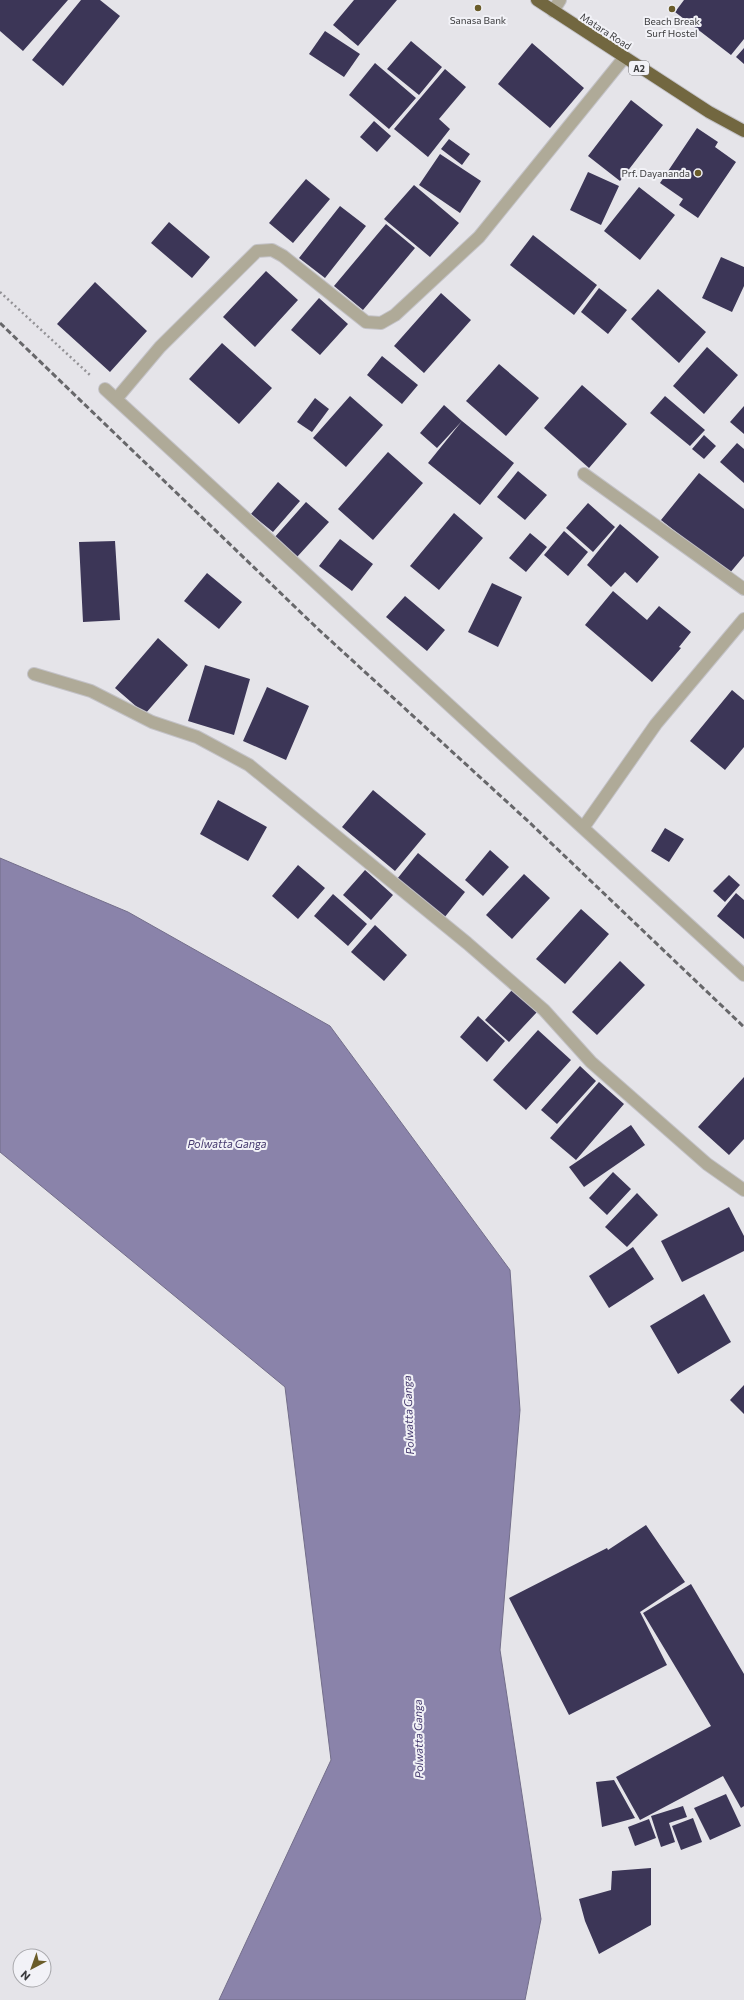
<svg xmlns="http://www.w3.org/2000/svg" width="744" height="2000" viewBox="0 0 744 2000" font-family="Commissioner,sans-serif">
	<style>
		.water { fill: #8a83aa; stroke: #736e8a }
		.building { fill: #3c3657 }
		.lines { fill: none; stroke-linecap: round; stroke-linejoin: round }
		.lane-casing { stroke: #c3c2c7; stroke-width: 14 }
		.street-casing { stroke: #c3c2c7; stroke-width: 14 }
		.highway-casing { stroke: #c3c2c7; stroke-width: 14 }
		.path { stroke: #939296; stroke-width: 2.5; stroke-dasharray: 2 3; stroke-linecap: butt }
		.lane { stroke: #afaa98; stroke-width: 12 }
		.street { stroke: #afaa98; stroke-width: 12 }
		.highway { stroke: #726740; stroke-width: 12 }
		.rail { stroke: #67676a; stroke-width: 3; stroke-dasharray: 6 3; stroke-linecap: butt }
		.poi-dot { fill: #6a5c29; stroke: #f2f2f7; stroke-width: 1.5 }
		.labels { text-anchor: middle; dominant-baseline: central; stroke-width: 4; stroke-linejoin: round; paint-order: stroke }
		.shield { fill: #f2f2f7; stroke: #737376; stroke-width: 1 }
		.shield-label { font-size: 9px; font-weight: bold; fill: #3c3c3e }
		.poi-label { font-size: 10px; fill: #3c3c3e; stroke: #f2f2f7 }
		.street-label { font-size: 10px; fill: #3c3c3e; stroke: #f2f2f7 }
		.water-label { font-size: 11px; font-style: italic; fill: #44386d; stroke: #f2f2f7 }
	</style>
	<rect width="100%" height="100%" fill="#e5e4e9"/>
	<!-- water -->
	<path class="water" d="M0 858 128 912 330 1026 510 1270 520 1410 500 1650 541 1919 525 2000H219L331 1760 285 1387 0 1152Z"/>
	<!-- building -->
	<path class="building" d="M0 0H68L23 51 0 31Z
		M81 0H100L120 16 63 86 32 60Z
		M354 0H397L358 46 333 25Z
		M684 0H744V39L731 55 675 12Z
		M325 31 360 54 344 77 309 54Z
		M411 41 442 67 419 95 387 69Z
		M532 43 584 88 550 128 498 84Z
		M744 48V64L736 57Z
		M375 63 416 98 389 129 349 95Z
		M445 69 466 87 439 119 450 129 428 157 394 129Z
		M631 100 663 125 620 181 588 156Z
		M374 121 391 136 377 152 360 137Z
		M697 128 718 142 715 147 736 162 698 218 679 205 683 199 660 183Z
		M449 139 470 154 462 165 441 149Z
		M440 154 481 181 460 213 419 185Z
		M588 172 619 186 601 225 570 210Z
		M306 179 330 199 293 243 269 223Z
		M414 185 459 223 430 257 384 219Z
		M639 187 675 215 640 260 604 231Z
		M340 206 366 226 325 278 299 258Z
		M169 222 210 257 192 278 151 243Z
		M386 224 415 248 363 310 334 286Z
		M533 235 597 285 574 315 510 265Z
		M721 257 744 267V286L732 312 702 298Z
		M266 271 298 300 255 347 223 317Z
		M95 282 147 331 110 372 57 324Z
		M599 288 627 310 608 334 581 312Z
		M658 289 706 332 679 363 631 319Z
		M441 293 471 320 424 373 394 346Z
		M319 298 348 324 320 355 291 330Z
		M222 343 272 388 239 424 189 379Z
		M707 347 738 375 704 414 673 386Z
		M382 356 418 385 402 404 367 375Z
		M499 364 539 398 506 436 466 401Z
		M582 385 627 424 589 468 544 428Z
		M350 396 383 425 346 467 313 438Z
		M665 396 705 430 690 446 650 413Z
		M315 398 329 409 312 432 297 422Z
		M444 405 462 421 437 448 420 433Z
		M744 406V434L730 422Z
		M462 421 514 463 480 505 428 463Z
		M704 435 716 446 704 459 692 449Z
		M737 443 744 449V483L720 462Z
		M388 452 423 483 373 540 338 509Z
		M518 471 547 495 525 520 497 497Z
		M699 473 744 509V556L729 574 661 520Z
		M278 482 300 501 273 532 251 514Z
		M306 502 329 522 297 557 274 538Z
		M588 503 615 527 593 552 566 528Z
		M454 513 483 538 439 590 410 566Z
		M620 524 659 557 637 583 625 572 611 587 587 565Z
		M564 531 588 552 568 576 544 555Z
		M530 533 547 547 526 572 509 558Z
		M340 539 373 564 352 591 319 566Z
		M115 541 120 620 83 622 79 542Z
		M207 573 242 602 219 629 184 601Z
		M492 583 522 597 498 647 468 632Z
		M613 591 647 620 659 606 691 632 679 647 681 648 652 682 585 625Z
		M405 596 445 630 427 651 386 617Z
		M158 638 188 665 145 714 115 688Z
		M205 665 250 679 234 735 188 721Z
		M267 687 309 706 286 760 243 741Z
		M732 690 744 700V747L725 770 690 741Z
		M373 790 426 834 395 871 342 827Z
		M218 800 267 827 248 861 200 834Z
		M665 828 684 839 669 862 651 851Z
		M490 850 509 867 483 896 465 880Z
		M418 853 465 892 444 918 397 879Z
		M298 865 325 888 298 919 272 896Z
		M365 870 393 895 371 920 343 895Z
		M524 874 550 898 512 939 486 915Z
		M729 875 740 885 725 902 713 891Z
		M736 893 744 900V939L717 916Z
		M333 894 367 924 348 946 314 916Z
		M581 909 609 934 565 984 536 959Z
		M375 925 407 955 384 981 351 952Z
		M620 961 645 985 597 1035 572 1012Z
		M512 990 537 1012 509 1042 485 1020Z
		M478 1016 505 1041 487 1062 460 1037Z
		M538 1030 571 1060 526 1110 493 1080Z
		M580 1066 596 1081 557 1124 541 1110Z
		M744 1077V1139L729 1155 698 1127Z
		M599 1082 624 1104 576 1160 550 1138Z
		M631 1125 645 1145 584 1187 569 1167Z
		M613 1172 631 1189 607 1215 589 1198Z
		M637 1193 658 1215 627 1247 605 1227Z
		M729 1207 744 1236V1251L682 1282 661 1241Z
		M633 1247 654 1279 609 1308 589 1276Z
		M704 1294 731 1342 678 1374 650 1326Z
		M744 1385V1414L730 1400Z
		M646 1525 685 1582 640 1612 667 1665 569 1715 509 1598 607 1548 608 1550Z
		M691 1584 744 1674V1806L741 1808 723 1776 640 1820 616 1777 711 1726 643 1613Z
		M614 1780 635 1818 602 1827 596 1782Z
		M726 1794 741 1826 710 1840 694 1808Z
		M683 1806 687 1817 669 1823 675 1842 661 1847 651 1816Z
		M693 1818 702 1842 681 1850 672 1826Z
		M649 1819 656 1838 635 1846 628 1827Z
		M651 1868V1925L599 1954 585 1921 579 1899 611 1890 612 1871Z"/>
	<g class="lines">
		<!-- lane casing -->
		<g class="lane-casing">
			<path id="lane" d="M553 11 560 0"/>
		</g>
		<!-- street casing -->
		<g class="street-casing">
			<path id="street" d="M105 389 583 828
				M117 398 160 347 257 251 272 250 283 256 366 322 381 323 395 315 479 237 624 58
				M584 474 744 589
				M744 619 656 724 583 828 744 975
				M34 674 91 691 152 722 197 737 249 765 467 943 544 1010 591 1062 707 1164 744 1190"/>
		</g>
		<!-- highway casing -->
		<g class="highway-casing">
			<path id="highway" d="M537 0 709 112 744 131"/>
		</g>
		<!-- path -->
		<path class="path" d="M0 292 90 375"/>
		<!-- lane -->
		<use href="#lane" class="lane"/>
		<!-- street -->
		<use href="#street" class="street"/>
		<!-- highway -->
		<use href="#highway" class="highway"/>
		<!-- rail -->
		<path class="rail" d="M0 323 318 629 529 822 744 1027"/>
	</g>
	<!-- markers -->
	<g class="poi-dot">
		<circle cx="478" cy="8" r="4"/>
		<circle cx="672" cy="9" r="4"/>
		<circle cx="698" cy="173" r="4"/>
	</g>
	<g class="labels">
		<!-- shield labels -->
		<rect class="shield" x="629" y="61" width="20" height="14" rx="3"/>
		<g class="shield-label">
			<text x="639" y="68">A2</text>
		</g>
		<!-- poi labels -->
		<g class="poi-label">
			<text x="478" y="20">Sanasa Bank</text>
			<text x="672" y="21">Beach Break<tspan x="672" dy="12">Surf Hostel</tspan></text>
			<text x="690" y="173" text-anchor="end">Prf. Dayananda</text>
		</g>
		<!-- street labels -->
		<g class="street-label">
			<text transform="translate(606 31) rotate(33)">Matara Road</text>
		</g>
		<!-- water labels -->
		<g class="water-label">
			<text x="227" y="1143">Polwatta Ganga</text>
			<text transform="translate(408 1415) rotate(-92)">Polwatta Ganga</text>
			<text transform="translate(418 1739) rotate(-91)">Polwatta Ganga</text>
		</g>
	</g>
	<!-- north arrow -->
	<g transform="translate(32 1968) rotate(221)"><circle r="19" fill="#f2f2f7" stroke="#a9a9ad"/>
	<path d="M0-3L7 15L0 10L-7 15Z" fill="#6a5c29"/>
	<text y="-6" font-size="11" font-weight="bold" text-anchor="middle" fill="#3c3c3e">N</text>
	</g>
</svg>
